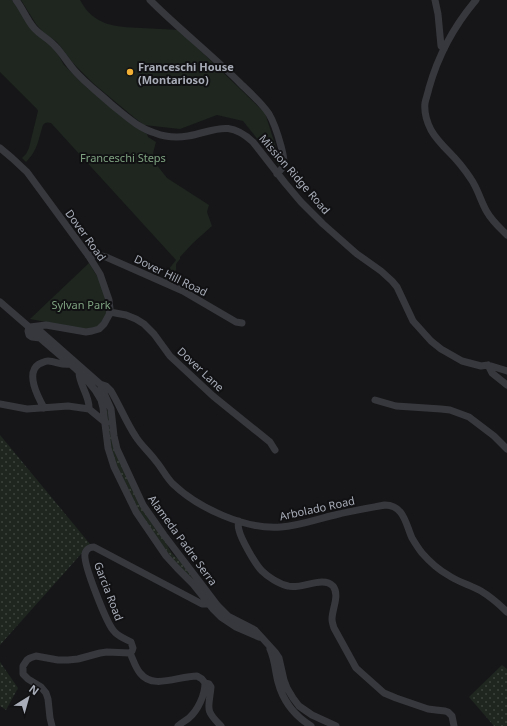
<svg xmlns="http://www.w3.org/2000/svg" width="507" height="726" viewBox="0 0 507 726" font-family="'Noto Sans',sans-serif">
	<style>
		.grass { fill: url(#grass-dots) }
		.park { fill: #1e261f }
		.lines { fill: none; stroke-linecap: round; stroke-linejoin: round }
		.minor { stroke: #37383d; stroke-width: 7 }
		.poi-dot { fill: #f2b134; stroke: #111113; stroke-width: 1.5 }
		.labels { text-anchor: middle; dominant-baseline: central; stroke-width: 4; stroke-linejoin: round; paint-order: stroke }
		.poi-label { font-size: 11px; font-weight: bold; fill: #a8adb8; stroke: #111113; text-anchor: start }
		.park-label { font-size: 11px; fill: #7fa381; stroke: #111113 }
		.street-label { font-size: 11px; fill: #a8adb8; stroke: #111113 }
	</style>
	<defs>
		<pattern id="grass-dots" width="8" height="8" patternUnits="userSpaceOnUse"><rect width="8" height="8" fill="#1e261f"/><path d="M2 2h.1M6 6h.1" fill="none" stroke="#3c433d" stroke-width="1.8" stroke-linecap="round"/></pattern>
	</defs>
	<rect width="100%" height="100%" fill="#161618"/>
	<!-- grass -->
	<path class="grass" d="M106 402 107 406 112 441 167 544C169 550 173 556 179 559L199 586 179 567 142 519 118 470 110 444Z
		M0 435 90 544 0 645Z
		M0 662 18 688 6 710 0 706Z
		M502 665 507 669V726H494L469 697Z"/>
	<!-- park -->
	<path class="park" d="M0 0H12L56 51 64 65 85 86 131 124 147 134 148 137 156 142 153 153 156 164 167 178 209 205 207 212 212 226 193 243 180 257V259L176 264V270L168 280 162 278 176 260 51 123C48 122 45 122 43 125 38 140 38 150 26 162L22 158 26 154 29 148 38 111 37 109 0 72Z
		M21 0H80C94 26 115 27 141 28 154 29 166 29 179 30L265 113 284 172 243 121 217 115 180 129 144 125 136 119 94 84 72 62 57 42 43 32 36 24Z
		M89 263 100 281 107 304 106 316 98 327 88 330 30 319Z"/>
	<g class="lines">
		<!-- minor -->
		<path class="minor" d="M16 0C23 9 27 20 34 28 40 35 49 39 55 46 62 53 67 62 74 70 85 83 99 93 112 105 126 116 138 128 155 133 165 137 177 138 188 136 216 131 228 119 253 142L285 183 301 202 323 224 357 254 381 271 392 281 397 287 413 321 431 341 441 349 462 361 481 366 488 365 507 371
			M150 0C179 29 211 54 240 83 250 93 261 102 269 114 275 124 278 135 281 146 284 158 287 165 277 174
			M435 0 438 14 441 46 444 49
			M476 0C454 26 438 56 429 88 428 93 426 98 425 103 424 112 427 122 431 130 436 139 443 146 450 153 458 161 465 170 471 179 478 189 481 202 487 212 492 221 500 228 507 235
			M0 148 12 158 27 172 88 255 100 274 109 300 110 309 109 315 104 324 99 329 92 331 86 332 46 325 30 327
			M88 255H97L106 257 183 291 236 322 242 323
			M0 302 29 327 40 338 75 368 86 379 95 390 101 400 103 408 108 448 114 467 136 512 166 556 177 568 193 584 213 609 221 617 236 627 259 637
			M110 312 126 315 136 319 144 324 154 334 170 356 213 396 270 442 275 450
			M29 327 41 332 100 384 111 409 114 436 117 449 143 505 164 535 218 606 228 616 255 630 275 652 279 658 284 680 287 688 293 698 299 706 312 715 336 726
			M29 327 28 331 29 335 32 337 40 338
			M488 365 492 373 507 385
			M79 372C79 385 90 396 89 409L106 423
			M100 384 106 386 111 391C120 406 126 422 136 437 141 445 149 452 155 460 162 468 166 477 173 484 198 508 246 530 281 527 299 526 317 519 335 515 351 511 369 508 385 505 404 505 406 525 412 538 415 543 418 548 422 553 429 561 439 570 448 575 458 582 470 585 481 591 491 597 499 604 507 612
			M375 400 396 406 441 409 450 410 469 417 494 436 507 449
			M0 404 27 409 68 406 89 409
			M44 408C38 397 25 373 39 364 42 363 45 361 48 361 56 361 62 366 70 364
			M239 521C238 524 238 527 239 530 241 539 255 564 262 571 268 577 279 584 288 586 301 590 323 575 333 586 340 595 332 609 332 619 332 622 333 625 334 628L356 668 384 693 396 698 428 709 436 710 445 711 448 712 452 716 454 726
			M270 649C275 660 275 671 278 682 283 701 295 716 311 726
			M130 653C133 659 135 667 140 673 153 690 178 676 197 676L202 679 205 683 209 684 211 687C209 709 204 709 221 726
			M52 726 50 718 48 699 46 693 41 687 28 679 23 674V666L27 660 30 658 36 656 58 660H68L78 659 100 653 107 652 130 653 132 651 133 648 131 642C124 638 118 637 113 630 106 621 83 564 85 554 86 549 90 547 94 547L202 604H209
			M178 726C181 723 185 721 189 718 198 710 205 695 205 683"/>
	</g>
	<!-- markers -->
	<circle class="poi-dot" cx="130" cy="72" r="4"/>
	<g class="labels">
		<!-- poi labels -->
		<g class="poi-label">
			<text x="138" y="66">Franceschi House<tspan x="138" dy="13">(Montarioso)</tspan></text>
		</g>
		<!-- park labels -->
		<g class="park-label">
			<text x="123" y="157">Franceschi Steps</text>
			<text x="81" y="304">Sylvan Park</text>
		</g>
		<!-- street labels -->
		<g class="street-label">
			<text transform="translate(295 174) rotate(49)">Mission Ridge Road</text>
			<text transform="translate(86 235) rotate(54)">Dover Road</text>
			<text transform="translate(171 275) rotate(26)">Dover Hill Road</text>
			<text transform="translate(201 369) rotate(43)">Dover Lane</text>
			<text transform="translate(317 508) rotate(-12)">Arbolado Road</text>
			<text transform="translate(183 540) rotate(54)">Alameda Padre Serra</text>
			<text transform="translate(109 591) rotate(69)">Garcia Road</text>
		</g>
	</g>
	<!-- north arrow -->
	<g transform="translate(28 698) rotate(37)" stroke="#111113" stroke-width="3" paint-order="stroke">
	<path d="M0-3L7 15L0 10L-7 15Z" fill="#a8adb8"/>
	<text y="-6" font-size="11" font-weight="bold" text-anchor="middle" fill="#a8adb8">N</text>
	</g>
</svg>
